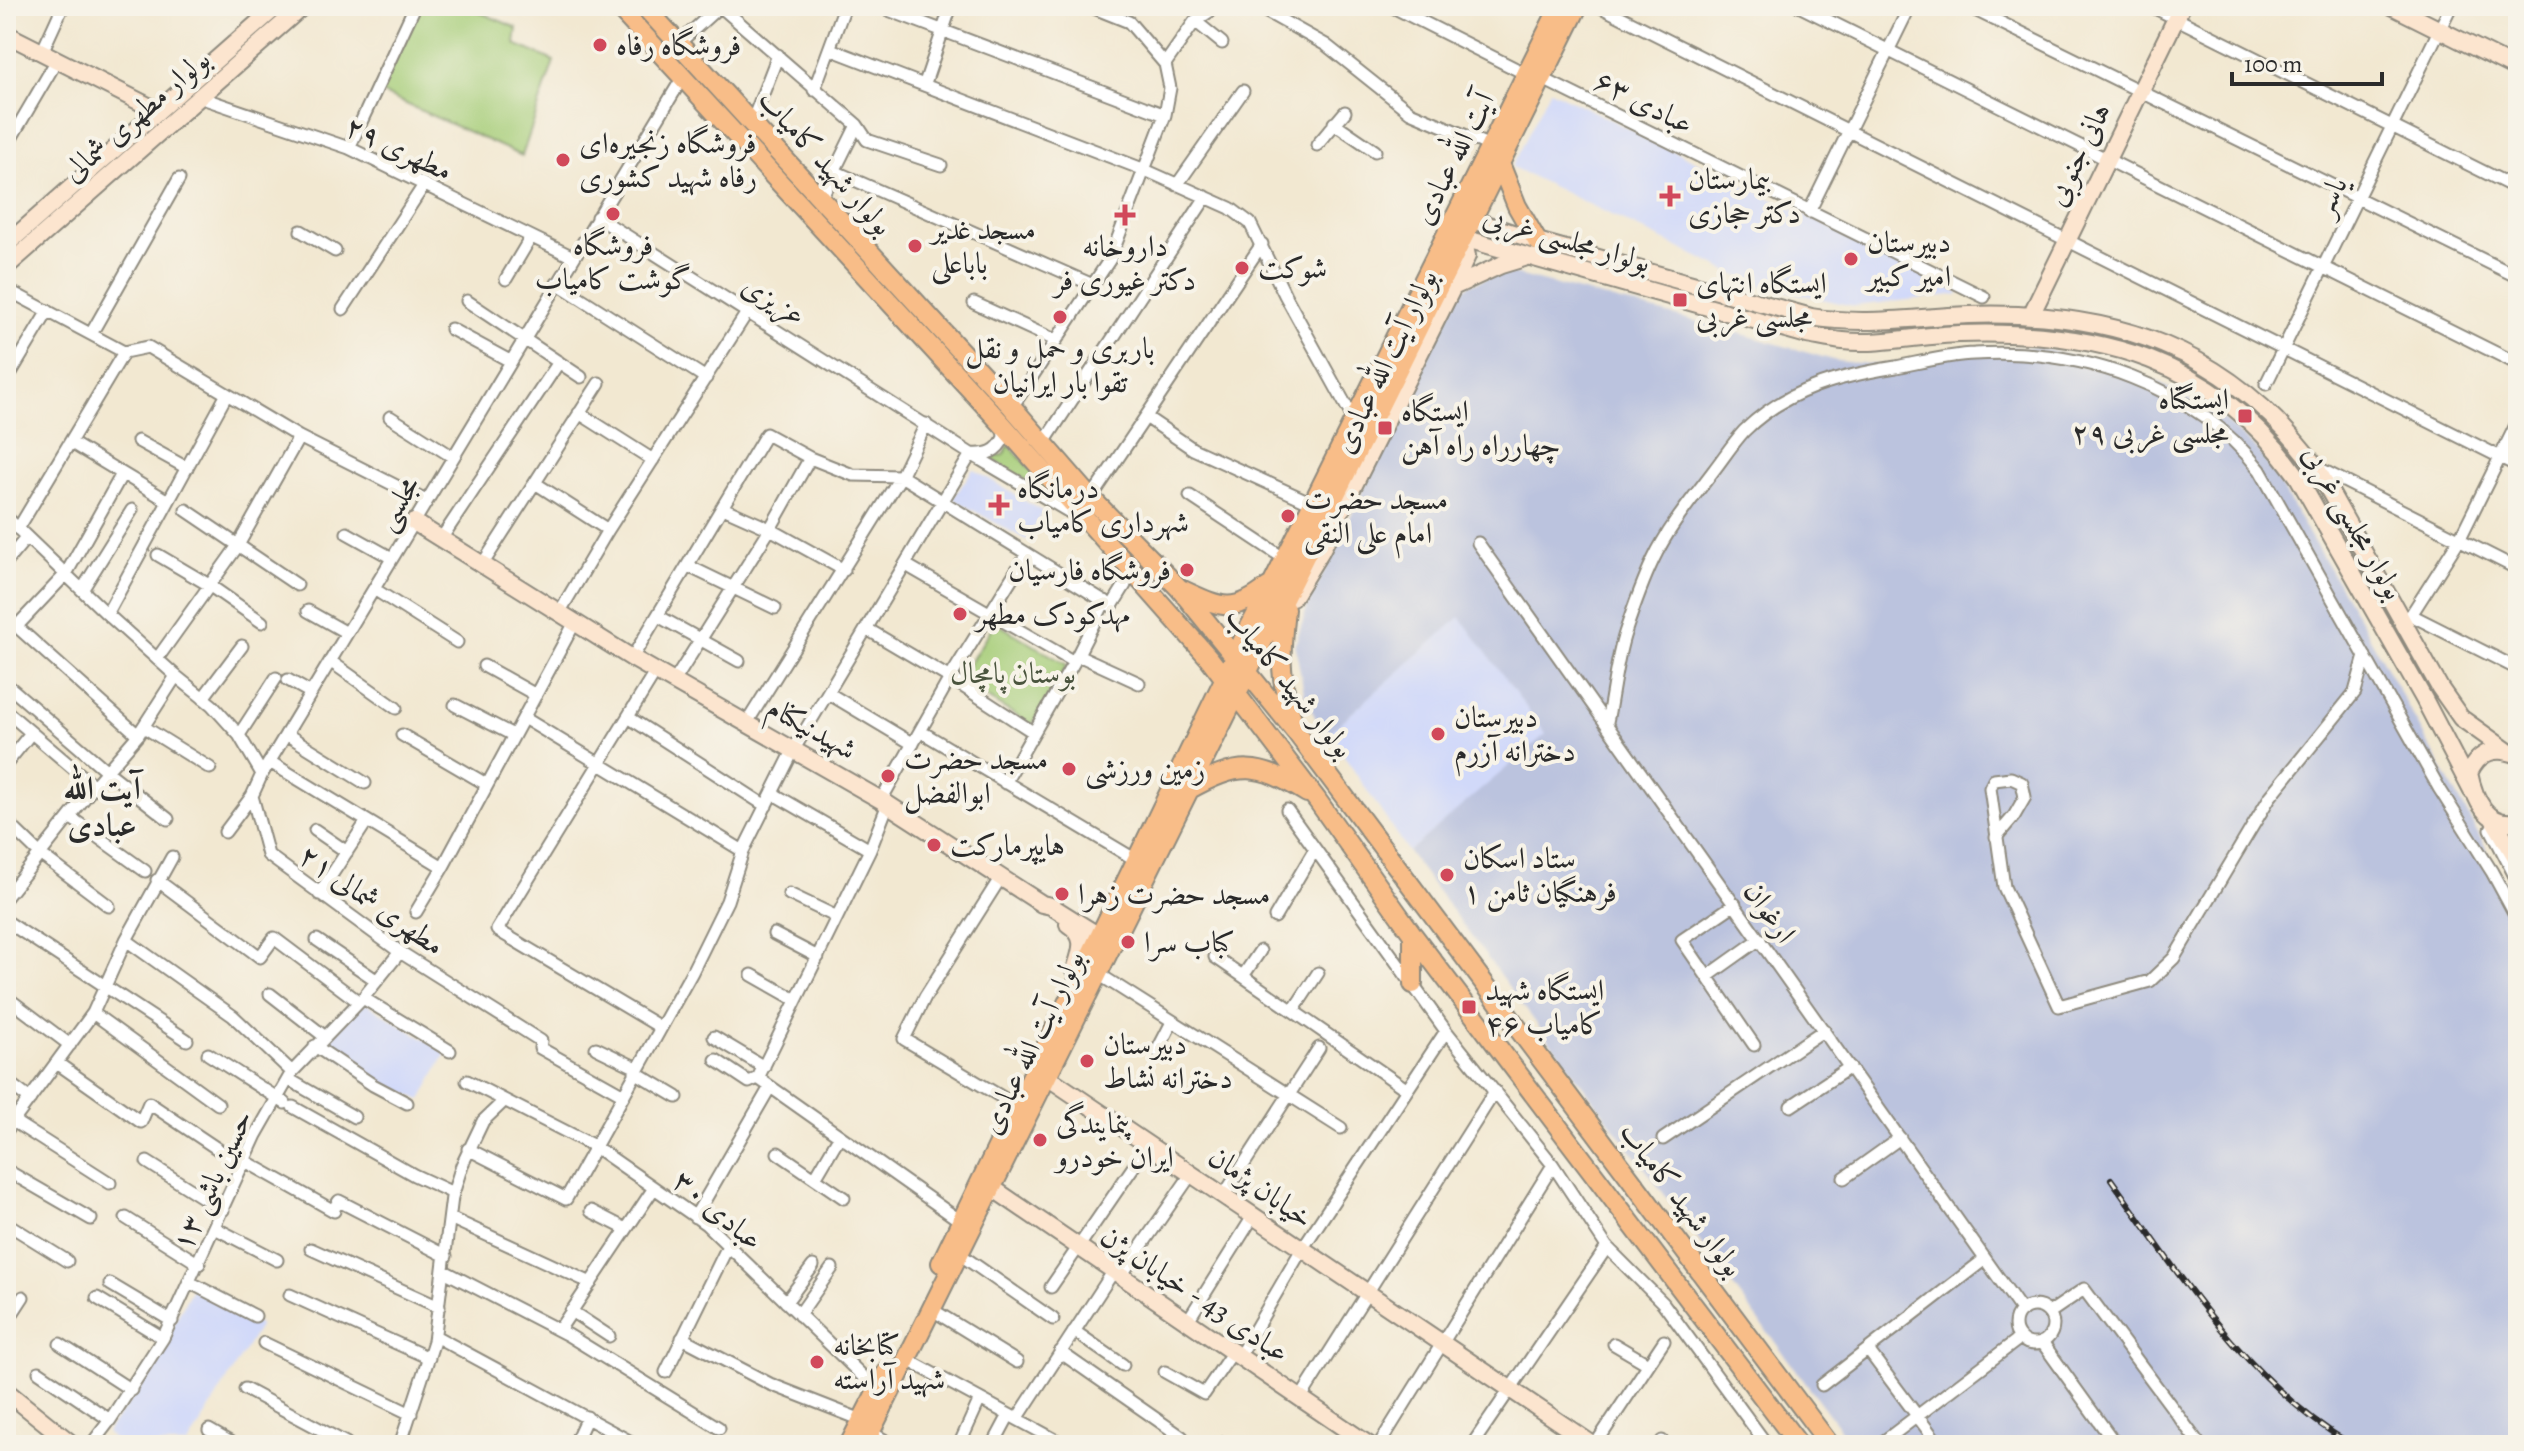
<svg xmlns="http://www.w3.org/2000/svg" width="2524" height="1451" viewBox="0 0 2524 1451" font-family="Alegreya,Amiri,serif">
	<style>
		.built { fill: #d1d9f9 }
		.industrial { fill: #bbc3de }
		.green { fill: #a6cd78; stroke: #687c52; stroke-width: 2 }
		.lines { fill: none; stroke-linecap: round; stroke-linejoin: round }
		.street-casing { stroke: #8e8a7e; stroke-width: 15 }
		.secondary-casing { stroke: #8e8a7e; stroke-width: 20 }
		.primary-casing { stroke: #8e8a7e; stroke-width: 22 }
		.street { stroke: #fff; stroke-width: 11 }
		.secondary { stroke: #fce5cf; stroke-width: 16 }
		.primary { stroke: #f8bd88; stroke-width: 18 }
		.rail-casing { stroke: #2b2b2b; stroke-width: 6 }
		.rail { stroke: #f7f3e8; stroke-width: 3; stroke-dasharray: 9; stroke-linecap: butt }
		.poi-dot { fill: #d1495b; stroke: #f7f3e8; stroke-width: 3 }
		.labels { text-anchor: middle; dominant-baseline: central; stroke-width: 8; stroke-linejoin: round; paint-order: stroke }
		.poi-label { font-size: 30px; fill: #2b2b2b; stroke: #f7f3e8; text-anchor: start }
		.street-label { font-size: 30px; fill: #2b2b2b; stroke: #f7f3e8 }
		.park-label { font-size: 30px; fill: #4a543e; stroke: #f7f3e8 }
		.neighbourhood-label { font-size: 32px; font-weight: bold; fill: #2b2b2b; stroke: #f7f3e8 }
	</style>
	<rect width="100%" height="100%" fill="#f7f3e8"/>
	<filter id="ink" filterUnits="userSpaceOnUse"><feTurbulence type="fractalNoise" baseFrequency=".0125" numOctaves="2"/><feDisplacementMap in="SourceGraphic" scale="16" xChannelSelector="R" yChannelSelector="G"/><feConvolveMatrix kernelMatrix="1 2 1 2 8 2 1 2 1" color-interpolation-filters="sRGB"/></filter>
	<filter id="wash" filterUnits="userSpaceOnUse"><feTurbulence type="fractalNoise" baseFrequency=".006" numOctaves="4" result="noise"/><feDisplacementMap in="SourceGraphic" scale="32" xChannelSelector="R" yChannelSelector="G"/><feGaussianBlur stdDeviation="1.8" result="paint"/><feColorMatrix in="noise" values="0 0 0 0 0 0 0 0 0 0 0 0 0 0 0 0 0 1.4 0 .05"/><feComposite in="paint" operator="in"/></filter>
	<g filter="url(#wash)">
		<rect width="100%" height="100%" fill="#f2e8d1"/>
		<!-- built -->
		<path class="built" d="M1550 90 1827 226 1961 294 1854 306 1754 284 1512 167Z
			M973 469 1043 512 1026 540 953 499Z
			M1460 616 1547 735 1408 852 1329 733Z
			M364 1002 446 1053 421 1100 393 1087 384 1088 321 1046Z
			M192 1288 260 1325 188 1445H120L106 1433 145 1381Z"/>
		<!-- industrial -->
		<path class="industrial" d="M1510 273 1710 325 1837 361 1879 365 1974 348 2007 347H2037L2098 361 2161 383 2220 417 2261 453 2364 627 2518 906V1445H1852L1408 852 1546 734 1460 617 1329 733 1315 717 1304 693 1295 645 1308 605 1422 368 1461 292 1469 285 1495 275Z"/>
		<!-- green -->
		<path class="green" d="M421 6H465L517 28 515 44 554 61 522 156 379 92Z
			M1009 445 1057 499 990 458 1003 455Z
			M995 622 1067 665 1032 725 959 681Z"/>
	</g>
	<g filter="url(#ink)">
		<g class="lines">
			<!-- street casing -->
			<g class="street-casing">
				<path id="street" d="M720 6 857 125 867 140 941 165
					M878 6 1165 115
					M1256 6 1326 45 1410 112 1490 146
					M1391 6 1526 74
					M1599 6 2518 466
					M1799 6 2518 364
					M1967 6 2518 277
					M2151 6 2518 189
					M6 7V6
					M1195 21 1222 43
					M679 43 720 6
					M830 49 1145 170 1230 208 1250 223 1285 295 1354 420
					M42 52 63 6
					M1165 64 1195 21 1218 6
					M1541 78 1984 297
					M925 83 951 6
					M814 90 845 6
					M199 97 349 148 573 257
					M752 122 778 55
					M1334 123 1375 151
					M1317 145 1345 112
					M6 147 57 60
					M349 148 415 6
					M834 171 1093 285
					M1177 185 1243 91
					M821 198 857 125
					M1809 212 1910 6
					M597 217 971 454 1078 517
					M301 231 335 251
					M506 279 531 237
					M557 283 706 378
					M6 289 124 352 148 347 299 437 426 501
					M467 301 581 377
					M974 303 1055 340
					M343 309 424 185
					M451 329 510 361
					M91 334 179 179
					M6 381 48 311
					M2266 384 2451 6
					M1012 407 1110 259 1165 115 1170 88 1165 64 1129 22 1089 6
					M579 413 653 460
					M390 417 453 457
					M1146 417 1193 449 1312 503
					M2518 421 2460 538 2411 615 2518 669
					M138 441 187 468
					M70 442 168 501
					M1043 444 1206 197
					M972 454C987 455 998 452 1004 437L1003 427
					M2316 467 2518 569
					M535 483 608 530
					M1190 496 1285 559
					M1091 498 1262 244
					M723 508 770 529 844 570
					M186 510 297 585
					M6 517 107 614 176 676 212 705 239 735 262 774 252 796 268 855 400 952 541 1041 540 1048 622 1094
					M18 529 124 352
					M347 533 392 558
					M441 539 559 362
					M1478 543 2022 1311
					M158 555 209 585 262 622
					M6 562 27 537
					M482 565 599 383
					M906 565 1074 662
					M688 566 775 608
					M374 589 457 642
					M82 590 132 510
					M308 611 347 633
					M559 613 608 530 748 311
					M107 614 227 394
					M658 616 739 661
					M6 617 138 735
					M16 627 66 574 122 474
					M867 629 950 678 1033 732
					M1078 655 1139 683
					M632 658 766 434 810 458 853 475 901 476 1112 606 1125 585
					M157 659 237 547 299 437
					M330 661 396 708
					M484 666 536 695
					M656 671 497 930 660 1027
					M288 680 311 693
					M675 680 770 529 810 458
					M6 684 108 772 168 819
					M828 693 913 744
					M203 698 242 646
					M455 705 513 735
					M6 711 94 786
					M628 717 766 806
					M524 718 743 851
					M1607 722C1613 693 1616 661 1625 633 1633 609 1642 583 1653 560 1668 528 1693 498 1714 470 1724 457 1733 443 1744 431 1786 389 1840 376 1896 367 1922 362 1948 355 1974 354 2080 347 2193 385 2260 470L2439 788 2492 872 2518 920
					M746 724 901 476 926 424
					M144 727 210 768
					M920 731 1136 860
					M286 734 365 783
					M239 735 276 678
					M402 735 486 784
					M270 762 443 867
					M6 764 31 733
					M262 774 683 77
					M1005 783 1074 662 1105 601
					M772 793 870 850
					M881 800 950 678 1026 555
					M1287 810 1446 1031 1553 1165 1607 1247 1663 1303 1767 1445
					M70 817 145 871
					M6 821 40 854 109 906
					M2491 829 2518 882
					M315 830 347 852
					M225 832 252 796
					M1996 837 2014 816 2025 797 2022 783 2011 778 1994 780 1990 788 2004 887 2059 1006 2150 981 2174 958 2270 797 2355 692 2365 656
					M1001 877 925 997 904 1039 1015 1105
					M157 880 260 957 274 938 359 1002
					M319 894 367 821
					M789 894 837 917
					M6 897 94 786 138 735 176 676
					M1735 904 1682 940 1754 1045
					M416 912 443 867 574 624
					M1275 917 1315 849
					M6 921 187 1040
					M774 934 818 957
					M126 940 233 1016 292 1072
					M317 940 376 980
					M1215 957 1406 1089
					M1097 973 1341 1128
					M752 975 796 1000
					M1243 976 1260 951
					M1708 976 1760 939
					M270 994 324 1036
					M6 997 70 1045
					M363 998 450 1051
					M1293 1011 1318 973
					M93 1013 218 1104
					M714 1037 764 1067
					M315 1046 373 1085 407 1103
					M596 1048 637 1068
					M1157 1051 1172 1022
					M208 1054 285 1103
					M716 1060 749 1082 758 1078
					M57 1063 141 1122 149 1103 243 1166
					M635 1072 677 1097
					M758 1078 870 850 888 804
					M758 1078 959 1220
					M288 1079 354 1117
					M6 1081 30 1099
					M467 1081 594 1146 706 1224 880 1393
					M1791 1106 1850 1067
					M293 1107 414 1175 453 1193
					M13 1121 110 1183
					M6 1131 93 1013 126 940 172 857
					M1663 1139 1824 1030
					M468 1149 566 1199 692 972 727 901 743 851 794 749 971 454
					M778 1153 844 1198
					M245 1161 334 1211
					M147 1162 223 1210
					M6 1170 91 1219
					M815 1178 839 1137
					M1844 1178 1900 1138
					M1224 1195 1319 1048
					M335 1207 339 1201 446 1256
					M591 1211 626 1229
					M695 1217 770 1087
					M126 1218 199 1264
					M450 1218 591 1283
					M6 1223 67 1261
					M215 1228 277 1260
					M311 1249 439 1307
					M958 1253 1053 1319
					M444 1271 568 1335 719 1428
					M1120 1277 1192 1173
					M191 1283 255 1316
					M110 1284 172 1321
					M1051 1287 1149 1144
					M290 1295 429 1358
					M97 1298 163 1338
					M786 1302 813 1266
					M2015 1325a19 19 0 1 1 38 0a19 19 0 1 1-38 0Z
					M931 1309 1017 1362
					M571 1311 609 1336
					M2049 1313 2084 1289 2200 1445
					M799 1315 832 1268
					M1187 1322 1254 1215
					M6 1323 23 1297
					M559 1330 654 1188
					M1074 1331 1123 1365
					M435 1336 633 1443
					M682 1338 770 1384 862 1420
					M2042 1342 2116 1445
					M264 1343 411 1414
					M60 1344 131 1390
					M1614 1344 1648 1364
					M1868 1350 1939 1445
					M1060 1352 1182 1437
					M1239 1357 1302 1249 1446 1031
					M906 1359 1065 1445
					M39 1372 110 1420
					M666 1372 728 1246
					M1165 1372 1204 1394 1232 1353
					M1822 1385 1985 1259
					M245 1389 346 1443 344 1445
					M1300 1399 1495 1091
					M1017 1419 1113 1272
					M209 1430 235 1445
					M870 1432 893 1445
					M960 1443 980 1399
					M1223 1443 1226 1445
					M91 1445 110 1420 163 1338 256 1135 292 1072 363 998 400 952
					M400 1445 434 1341 452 1197 462 1165 483 1121 504 1101
					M574 1445 587 1417
					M993 1445 1009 1415
					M1379 1445 1553 1165
					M1472 1445 1607 1247
					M1595 1445 1664 1341
					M1660 1445 1662 1441
					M1879 1445 2020 1338"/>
			</g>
			<!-- secondary casing -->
			<g class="secondary-casing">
				<path id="secondary" d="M2392 6 2518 69
					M6 34 158 111
					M6 245 277 6
					M6 267 303 6
					M1453 287 1501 265 1524 258
					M2031 315 2182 6
					M414 522 632 658 881 800 1042 904 1051 906 1110 943
					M1292 598 1321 551 1453 287 1467 256 1463 238
					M2518 755C2496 746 2479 751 2469 773 2474 798 2487 829 2518 821
					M2472 791 2424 699 2298 477C2215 359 2097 329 1959 334 1921 335 1882 345 1843 341 1831 340 1819 337 1807 335L1463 238 1452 222 1473 220 1537 241 1811 317C1867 326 1913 317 1969 315 2113 310 2228 348 2316 467L2440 688 2461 718 2507 751
					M2493 819 2518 861
					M1068 924C1088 937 1081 951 1075 970
					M1046 1076 1593 1445
					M991 1187 1369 1445
					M6 1391 73 1445"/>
			</g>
			<!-- primary casing -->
			<g class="primary-casing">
				<path id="primary" d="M617 6 1002 424 1209 658 1317 800 1413 935 1799 1445
					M644 6 1012 407 1091 498 1179 588 1296 732 1830 1445
					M1499 161 1517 206 1537 241
					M1183 590C1220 607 1233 615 1268 587
					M1285 609C1280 654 1279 678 1293 722
					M1188 790C1239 762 1257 762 1307 793
					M1413 935V984
					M941 1263 1248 630 1273 583 1560 6
					M849 1445 887 1371
					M864 1445 1578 6"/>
			</g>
			<!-- street -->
			<use href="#street" class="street"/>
			<!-- secondary -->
			<use href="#secondary" class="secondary"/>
			<!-- primary -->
			<use href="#primary" class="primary"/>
			<!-- rail casing -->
			<g class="rail-casing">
				<path id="rail" d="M2111 1179C2180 1276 2247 1383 2352 1445"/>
			</g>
			<!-- rail -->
			<use href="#rail" class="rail"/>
		</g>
	</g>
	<!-- markers -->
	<g class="poi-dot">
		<circle cx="600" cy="45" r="8"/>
		<circle cx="563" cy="160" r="8"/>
		<path d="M1666 184h8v8h8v8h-8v8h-8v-8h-8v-8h8z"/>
		<circle cx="613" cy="214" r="8"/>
		<path d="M1121 203h8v8h8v8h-8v8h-8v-8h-8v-8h8z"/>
		<circle cx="915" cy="246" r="8"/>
		<circle cx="1851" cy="259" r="8"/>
		<circle cx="1242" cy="268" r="8"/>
		<rect x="1672" y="292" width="16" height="16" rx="4"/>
		<circle cx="1060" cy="317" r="8"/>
		<rect x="2237" y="408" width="16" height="16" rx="4"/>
		<rect x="1377" y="420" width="16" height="16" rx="4"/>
		<path d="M995 493h8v8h8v8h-8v8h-8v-8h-8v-8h8z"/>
		<circle cx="1288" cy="516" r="8"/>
		<circle cx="1187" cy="570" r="8"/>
		<circle cx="960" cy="614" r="8"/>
		<circle cx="1438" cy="734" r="8"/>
		<circle cx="1069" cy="769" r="8"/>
		<circle cx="888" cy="776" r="8"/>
		<circle cx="934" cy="845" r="8"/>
		<circle cx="1447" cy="875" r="8"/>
		<circle cx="1062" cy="894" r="8"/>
		<circle cx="1128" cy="942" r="8"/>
		<rect x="1461" y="999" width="16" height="16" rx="4"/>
		<circle cx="1087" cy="1061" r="8"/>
		<circle cx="1040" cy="1140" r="8"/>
		<circle cx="817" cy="1362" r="8"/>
	</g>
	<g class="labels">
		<!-- poi labels -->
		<g class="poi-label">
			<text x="616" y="45">فروشگاه رفاه</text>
			<text x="579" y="143">فروشگاه زنجیره‌ای<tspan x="579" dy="34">رفاه شهید کشوری</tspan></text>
			<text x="1688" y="179">بیمارستان<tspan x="1688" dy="34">دکتر حجازی</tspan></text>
			<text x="931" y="229">مسجد غدیر<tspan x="931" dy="34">باباعلی</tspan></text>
			<text x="1867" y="242">دبیرستان<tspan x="1867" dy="34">امیر کبیر</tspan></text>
			<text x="613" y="245" text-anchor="middle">فروشگاه<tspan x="613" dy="34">گوشت کامیاب</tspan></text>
			<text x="1125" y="246" text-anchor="middle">داروخانه<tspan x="1125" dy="34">دکتر غیوری فر</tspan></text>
			<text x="1258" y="268">شوكت</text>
			<text x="1696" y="283">ایستگاه انتهای<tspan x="1696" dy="34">مجلسی غربی</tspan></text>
			<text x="1060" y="348" text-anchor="middle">باربری و حمل و نقل<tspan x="1060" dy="34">تقوا بار ایرانیان</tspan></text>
			<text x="2229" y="399" text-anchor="end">ایستگتاه<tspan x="2229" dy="34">مجلسی غربی ۲۹</tspan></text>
			<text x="1401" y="411">ایستگاه<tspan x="1401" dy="34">چهارراه راه آهن</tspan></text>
			<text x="1017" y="488">درمانگاه<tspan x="1017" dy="34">شهرداری کامیاب</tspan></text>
			<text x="1304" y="499">مسجد حضرت<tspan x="1304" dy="34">امام علی النقی</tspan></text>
			<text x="1171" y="570" text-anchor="end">فروشگاه فارسیان</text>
			<text x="976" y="614">مهدکودک مطهر</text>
			<text x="1454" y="717">دبیرستان<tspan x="1454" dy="34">دخترانه آزرم</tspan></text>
			<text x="904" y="759">مسجد حضرت<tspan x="904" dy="34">ابوالفضل</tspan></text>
			<text x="1085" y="769">زمین ورزشی</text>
			<text x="950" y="845">هایپرمارکت</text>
			<text x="1463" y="858">ستاد اسکان<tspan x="1463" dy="34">فرهنگیان ثامن ۱</tspan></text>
			<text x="1078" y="894">مسجد حضرت زهرا</text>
			<text x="1144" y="942">کباب سرا</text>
			<text x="1485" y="990">ایستگاه شهید<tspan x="1485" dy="34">کامیاب ۴۶</tspan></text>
			<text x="1103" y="1044">دبیرستان<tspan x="1103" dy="34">دخترانه نشاط</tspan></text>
			<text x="1056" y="1123">پنمایندگی<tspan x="1056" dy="34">ایران خودرو</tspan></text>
			<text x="833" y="1345">کتابخانه<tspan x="833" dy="34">شهید آراسته</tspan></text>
		</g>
		<!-- street labels -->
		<g class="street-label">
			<text transform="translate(1644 102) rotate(27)">عبادی ۶۳</text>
			<text transform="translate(136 115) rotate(-41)">بولوار مطهری شمالی</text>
			<text transform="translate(399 148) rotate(25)">مطهری ۲۹</text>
			<text transform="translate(2078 154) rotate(-64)">هانی جنوبی</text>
			<text transform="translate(1453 158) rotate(-63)">آیت الله عبادی</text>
			<text transform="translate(826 162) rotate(48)">بولوار شهید کامیاب</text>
			<text transform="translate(2330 196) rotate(-64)">یاسر</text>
			<text transform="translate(1567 239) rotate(16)">بولوار مجلسی غربی</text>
			<text transform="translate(774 300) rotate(32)">عزیزی</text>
			<text transform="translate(1385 361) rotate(-64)">بولوار آیت الله عبادی</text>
			<text transform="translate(397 503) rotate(-59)">مجلسی</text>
			<text transform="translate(2354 522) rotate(60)">بولوار مجلسی غربی</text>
			<text transform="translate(1290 682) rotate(51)">بولوار شهید کامیاب</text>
			<text transform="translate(812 728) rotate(29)">شهیدنیکنام</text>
			<text transform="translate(372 900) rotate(35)">مطهری شمالی ۲۱</text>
			<text transform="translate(1770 912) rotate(55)">ارغوان</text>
			<text transform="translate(1032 1042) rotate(-64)">بولوار آیت الله عبادی</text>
			<text transform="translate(212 1180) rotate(-65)">حسین باشی ۱۳</text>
			<text transform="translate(1261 1187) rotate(35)">خیابان پژمان</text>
			<text transform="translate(1682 1199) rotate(53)">بولوار شهید کامیاب</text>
			<text transform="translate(718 1210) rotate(40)">عبادی ۳۰</text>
			<text transform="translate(1195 1294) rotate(34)">عبادی 43 - خیابان پژن</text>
		</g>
		<!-- park labels -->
		<g class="park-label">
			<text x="1013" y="673">بوستان پامچال</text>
		</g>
		<!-- neighbourhood labels -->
		<g class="neighbourhood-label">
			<text x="102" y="788">آیت الله<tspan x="102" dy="37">عبادی</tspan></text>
		</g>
	</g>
	<!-- margin -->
	<rect width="2524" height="1451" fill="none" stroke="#f7f3e8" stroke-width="32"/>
	<!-- scale -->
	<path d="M2232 72v12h150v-12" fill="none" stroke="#2b2b2b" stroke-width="4"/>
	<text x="2244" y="72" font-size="24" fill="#2b2b2b" stroke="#f7f3e8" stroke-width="6" paint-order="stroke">100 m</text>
</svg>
